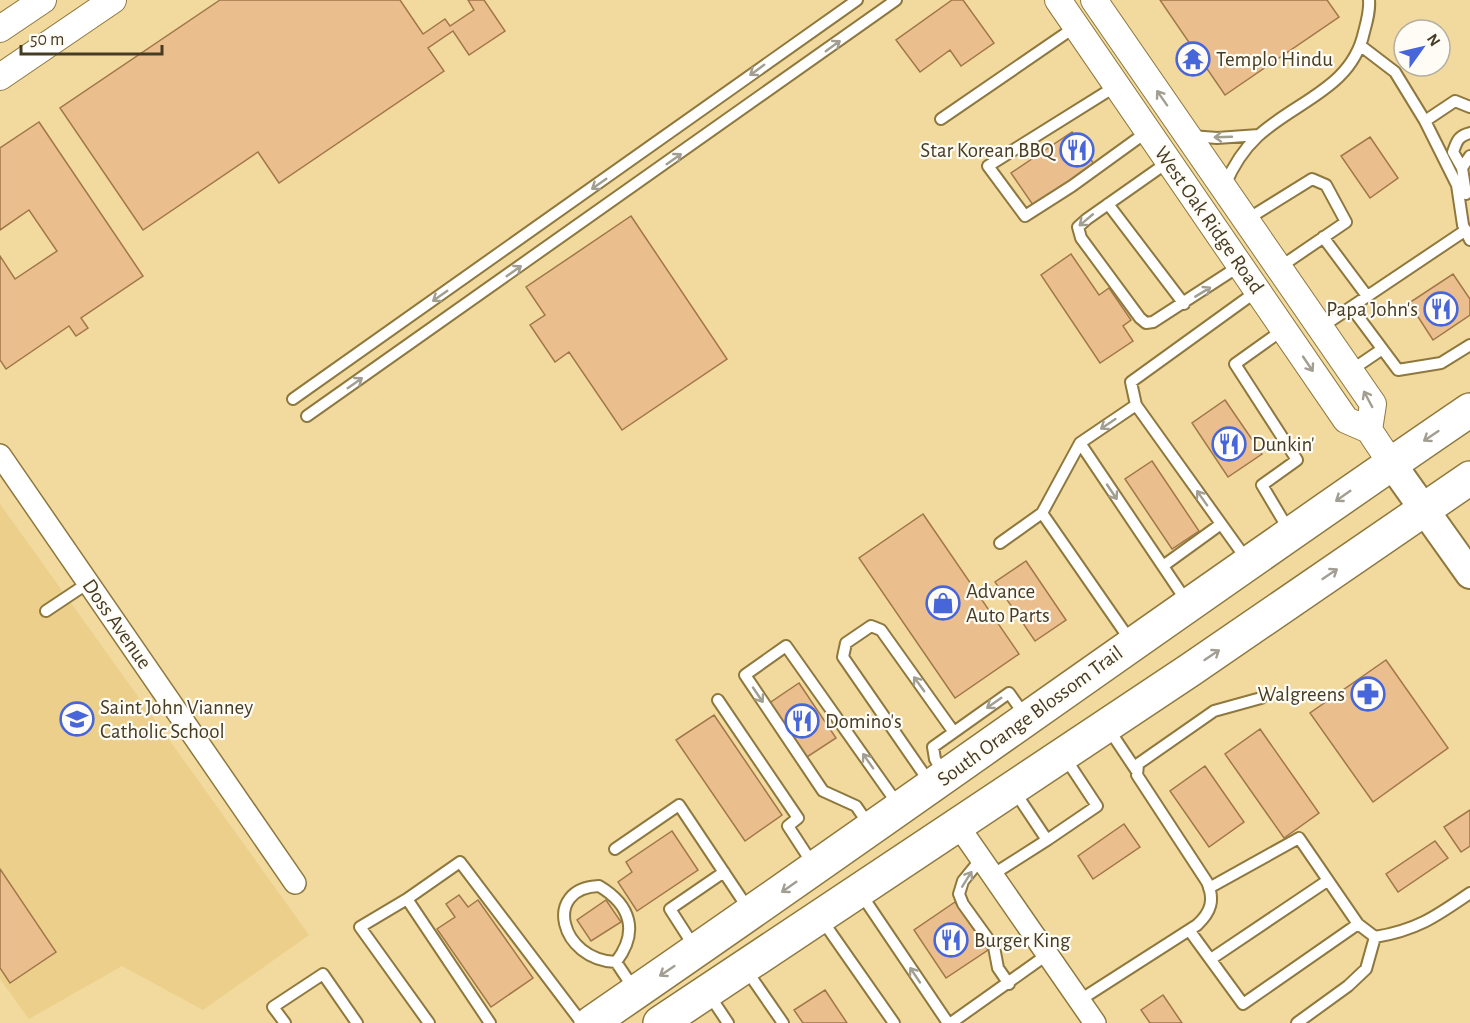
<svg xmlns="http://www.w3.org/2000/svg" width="1470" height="1023" viewBox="0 0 1470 1023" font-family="'Alegreya Sans',sans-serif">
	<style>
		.built { fill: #ebcf8b }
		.building { fill: #ebbe8e; stroke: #a07749; stroke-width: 1.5 }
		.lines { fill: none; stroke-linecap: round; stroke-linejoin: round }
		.service-casing { stroke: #8e783e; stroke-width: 14 }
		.minor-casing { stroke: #8e783e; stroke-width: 24 }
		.tertiary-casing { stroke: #8e783e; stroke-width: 28 }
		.secondary-casing { stroke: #8e783e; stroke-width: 32 }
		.primary-casing { stroke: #8e783e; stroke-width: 36 }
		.service { stroke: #fff; stroke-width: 10 }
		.minor { stroke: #fff; stroke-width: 21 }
		.tertiary { stroke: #fff; stroke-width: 26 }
		.secondary { stroke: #fff; stroke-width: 28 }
		.primary { stroke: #fff; stroke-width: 33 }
		.oneway { stroke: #a29e92 }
		.labels { text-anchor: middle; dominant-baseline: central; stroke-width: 4.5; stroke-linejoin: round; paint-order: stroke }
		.poi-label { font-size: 21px; fill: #463c24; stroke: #fffcf6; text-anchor: start }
		.street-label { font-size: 21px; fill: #463c24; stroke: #fffcf6 }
	</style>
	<rect width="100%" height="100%" fill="#f2d99d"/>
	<!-- built -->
	<path class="built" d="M0 504 309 935 203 1010 122 966 29 1019 0 979Z"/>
	<!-- building -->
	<path class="building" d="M220 0H400L423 34 445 19 450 26 474 10 468 0H484L505 31 469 55 453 31 428 48 444 71 279 183 258 152 143 230 60 108Z
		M952 0H963L994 43 961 66 950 50 920 72 896 40Z
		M1160 0H1327L1339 17 1225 95Z
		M39 122 143 276 81 318 88 328 76 336 69 326 6 369 0 360V256L15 279 57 251 29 210 0 230V148Z
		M1072 132 1094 164 1033 205 1011 173Z
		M1370 137 1398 178 1370 198 1341 156Z
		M631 216 727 359 622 430 569 352 555 362 530 325 545 315 526 287Z
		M1071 254 1099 295 1109 288 1131 320 1123 326 1133 341 1100 363 1041 275Z
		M1453 274 1470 299V315L1433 340 1409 303Z
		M1225 400 1262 454 1228 477 1192 423Z
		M1152 461 1199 531 1172 549 1125 479Z
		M923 514 1019 654 955 698 859 558Z
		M1026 561 1066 620 1035 641 995 582Z
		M1386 660 1448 748 1373 802 1310 713Z
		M799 683 836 738 804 759 768 704Z
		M714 715 782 815 745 841 676 740Z
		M1260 729 1319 813 1284 838 1225 754Z
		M1205 766 1244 822 1209 847 1170 791Z
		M1470 810V846L1461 852 1444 827Z
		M1124 824 1140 847 1093 879 1078 856Z
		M672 831 698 870 637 911 618 882 632 872 626 862Z
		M1435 841 1448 858 1398 892 1386 874Z
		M0 869 56 952 10 983 0 968Z
		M459 895 468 907 478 900 533 978 491 1007 437 929 455 917 446 904Z
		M606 900 621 922 591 941 577 920Z
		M955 902 988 950 946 978 914 930Z
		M825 990 847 1023H803L794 1010Z
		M1163 995 1182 1023H1150L1141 1010Z"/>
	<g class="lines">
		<!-- service casing -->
		<g class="service-casing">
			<path id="service" d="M1361 46 1395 72 1425 121 1455 101 1470 107
				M1116 86 988 166 1025 216 1072 186 1148 131
				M941 119 1075 27
				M1425 121 1457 185 1463 225 1470 240
				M1191 136 1217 138 1259 135
				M1168 162 1087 219 1078 227 1081 238 1140 318 1146 323 1153 322 1241 265
				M1462 168 1453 152C1457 141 1458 136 1470 133
				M1225 185C1233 166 1243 150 1258 136 1296 101 1352 88 1364 32 1367 21 1370 11 1369 0
				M1466 194 1462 168 1470 156
				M1108 204 1184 304
				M1246 220 1312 179 1326 185 1346 222 1280 267
				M1323 237 1367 296
				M1351 307 1398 370 1441 363 1470 345
				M1320 328 1466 230
				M1284 329 1235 364 1297 460 1262 485 1290 532
				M1350 371 1381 350
				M293 399 857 0
				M307 416 896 0
				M1080 443 1187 602
				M1000 543 1042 513
				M1247 560 1136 405 1131 382 1257 291
				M1163 566 1221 524
				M46 611 88 583
				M1130 640 1042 513 1080 443 1136 405
				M718 700 798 818 788 826 814 866
				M1108 728 1136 770
				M943 773 935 759 933 747 1009 693 1026 717
				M930 783 843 657 846 643 871 626 881 630 953 731
				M869 825 856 806 823 791 745 675 786 646 899 806
				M1047 840 1097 806 1064 756
				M615 849 679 805 749 910
				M981 859 963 881 959 894 963 904 994 947 998 968 1009 984
				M992 875 1047 840 1015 792
				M599 886C631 905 639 932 616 962 560 960 542 888 599 886Z
				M1209 888 1299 838 1358 924 1375 937C1417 930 1435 917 1470 893
				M861 894 948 1023
				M407 899 360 927 429 1023
				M822 920 894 1023
				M1189 930 1243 1004 1358 924
				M695 948 670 909 724 872
				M1211 959 1327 881
				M616 962 634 989
				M747 971 783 1023
				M708 993 728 1023
				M1080 1000 1197 925C1211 912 1215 900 1207 882L1137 775 1138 764 1214 711 1261 698
				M285 1023 273 1007 323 974 357 1023
				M490 1023 407 899 460 862 582 1023
				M951 1023 1048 954
				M1297 1023 1348 986 1366 969 1375 937"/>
		</g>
		<!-- minor casing -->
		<g class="minor-casing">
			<path id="minor" d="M0 455 295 883
				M957 824 1095 1023"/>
		</g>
		<!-- tertiary casing -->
		<g class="tertiary-casing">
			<path id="tertiary" d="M1058 0 1346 420 1369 430 1391 463
				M1094 0 1373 404 1369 430
				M0 29 43 0
				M0 77 113 0"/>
		</g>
		<!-- secondary casing -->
		<g class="secondary-casing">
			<path id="secondary" d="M1391 463 1470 574"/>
		</g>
		<!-- primary casing -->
		<g class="primary-casing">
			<path id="primary" d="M591 1023C886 821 1175 611 1470 410
				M660 1023 1190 670 1470 478"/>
		</g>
		<!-- service -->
		<use href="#service" class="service"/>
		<!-- minor -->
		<use href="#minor" class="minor"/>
		<!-- tertiary -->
		<use href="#tertiary" class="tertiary"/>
		<!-- secondary -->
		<use href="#secondary" class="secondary"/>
		<!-- primary -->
		<use href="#primary" class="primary"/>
	</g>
	<!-- one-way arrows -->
	<defs><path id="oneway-shaft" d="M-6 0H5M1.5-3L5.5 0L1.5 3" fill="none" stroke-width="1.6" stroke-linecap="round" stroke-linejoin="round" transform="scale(1.5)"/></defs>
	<g class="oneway">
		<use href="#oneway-shaft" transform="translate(833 46) rotate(-36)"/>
		<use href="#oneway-shaft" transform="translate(757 70) rotate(144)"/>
		<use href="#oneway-shaft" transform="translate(1162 98) rotate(-125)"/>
		<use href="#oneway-shaft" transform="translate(1223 137) rotate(178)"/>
		<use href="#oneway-shaft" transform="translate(674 159) rotate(-35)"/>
		<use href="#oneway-shaft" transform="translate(599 184) rotate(145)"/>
		<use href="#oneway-shaft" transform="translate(1086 220) rotate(140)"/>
		<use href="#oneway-shaft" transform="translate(514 271) rotate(-35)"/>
		<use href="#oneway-shaft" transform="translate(1203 292) rotate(-31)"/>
		<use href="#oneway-shaft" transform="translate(440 296) rotate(145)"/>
		<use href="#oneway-shaft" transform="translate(1308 364) rotate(56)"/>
		<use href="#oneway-shaft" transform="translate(355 383) rotate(-35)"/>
		<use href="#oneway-shaft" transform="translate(1368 399) rotate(-118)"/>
		<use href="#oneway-shaft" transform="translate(1108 424) rotate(146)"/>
		<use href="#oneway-shaft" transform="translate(1431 436) rotate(146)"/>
		<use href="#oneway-shaft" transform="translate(1112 492) rotate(56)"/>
		<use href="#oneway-shaft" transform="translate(1343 496) rotate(145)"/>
		<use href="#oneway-shaft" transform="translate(1202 498) rotate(-125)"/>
		<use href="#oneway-shaft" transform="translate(1330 574) rotate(-34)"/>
		<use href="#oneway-shaft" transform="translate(1212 655) rotate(-34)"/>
		<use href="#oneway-shaft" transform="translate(919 684) rotate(-126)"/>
		<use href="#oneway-shaft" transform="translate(758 695) rotate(56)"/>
		<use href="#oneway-shaft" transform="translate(994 703) rotate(145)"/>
		<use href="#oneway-shaft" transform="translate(868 761) rotate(-125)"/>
		<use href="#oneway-shaft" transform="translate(967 879) rotate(-58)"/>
		<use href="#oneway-shaft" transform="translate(789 887) rotate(145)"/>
		<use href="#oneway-shaft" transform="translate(667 971) rotate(146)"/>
		<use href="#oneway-shaft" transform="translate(915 975) rotate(-124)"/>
	</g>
	<!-- icons -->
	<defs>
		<g id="temple-ring" transform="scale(1.725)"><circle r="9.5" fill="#fffcf6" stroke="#4666d9" stroke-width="1.5"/><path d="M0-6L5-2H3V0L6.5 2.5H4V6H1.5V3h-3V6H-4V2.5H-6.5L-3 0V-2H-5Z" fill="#4666d9"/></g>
		<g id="restaurant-ring" transform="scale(1.725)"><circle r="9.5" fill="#fffcf6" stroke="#4666d9" stroke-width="1.5"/><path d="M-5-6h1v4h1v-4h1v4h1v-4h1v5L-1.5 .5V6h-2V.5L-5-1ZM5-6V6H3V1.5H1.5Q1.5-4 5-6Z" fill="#4666d9"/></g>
		<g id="shop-ring" transform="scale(1.725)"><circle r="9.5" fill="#fffcf6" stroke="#4666d9" stroke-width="1.5"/><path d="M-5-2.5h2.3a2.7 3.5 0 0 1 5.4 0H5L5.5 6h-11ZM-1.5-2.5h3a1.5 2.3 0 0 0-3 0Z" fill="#4666d9"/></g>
		<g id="pharmacy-ring" transform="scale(1.725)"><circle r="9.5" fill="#fffcf6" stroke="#4666d9" stroke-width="1.5"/><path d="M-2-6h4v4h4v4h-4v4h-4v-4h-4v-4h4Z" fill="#4666d9"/></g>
		<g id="school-ring" transform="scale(1.725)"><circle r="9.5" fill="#fffcf6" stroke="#4666d9" stroke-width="1.5"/><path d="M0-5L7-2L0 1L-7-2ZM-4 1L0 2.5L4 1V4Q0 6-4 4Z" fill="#4666d9"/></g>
	</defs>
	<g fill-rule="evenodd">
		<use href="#temple-ring" x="1193" y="59"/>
		<use href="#restaurant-ring" x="1077" y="150"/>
		<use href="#restaurant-ring" x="1441" y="309"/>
		<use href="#restaurant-ring" x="1229" y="444"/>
		<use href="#shop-ring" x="943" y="603"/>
		<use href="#pharmacy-ring" x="1368" y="694"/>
		<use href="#school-ring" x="77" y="719"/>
		<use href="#restaurant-ring" x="802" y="721"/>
		<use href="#restaurant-ring" x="951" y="940"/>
	</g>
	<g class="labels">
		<!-- poi labels -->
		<g class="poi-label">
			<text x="1216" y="59">Templo Hindu</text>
			<text x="1054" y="150" text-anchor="end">Star Korean BBQ</text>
			<text x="1418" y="309" text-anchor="end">Papa John's</text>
			<text x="1252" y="444">Dunkin'</text>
			<text x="966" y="591">Advance<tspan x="966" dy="24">Auto Parts</tspan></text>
			<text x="1345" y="694" text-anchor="end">Walgreens</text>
			<text x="100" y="707">Saint John Vianney<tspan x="100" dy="24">Catholic School</tspan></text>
			<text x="825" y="721">Domino's</text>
			<text x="974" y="940">Burger King</text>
		</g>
		<!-- street labels -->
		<g class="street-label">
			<text transform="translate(1209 220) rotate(55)">West Oak Ridge Road</text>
			<text transform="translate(117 624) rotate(55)">Doss Avenue</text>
			<text transform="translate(1030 716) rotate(-36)">South Orange Blossom Trail</text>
		</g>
	</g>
	<!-- north arrow -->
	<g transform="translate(1422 48) rotate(56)"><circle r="28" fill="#fffcf6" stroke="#b5afa2" stroke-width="1.5"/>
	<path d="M0-4.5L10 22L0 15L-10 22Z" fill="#4666d9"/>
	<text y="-9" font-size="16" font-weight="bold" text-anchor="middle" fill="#463c24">N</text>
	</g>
	<!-- scale -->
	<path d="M21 45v9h141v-9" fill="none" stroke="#463c24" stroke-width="3"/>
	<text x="30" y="45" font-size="18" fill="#463c24" stroke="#fffcf6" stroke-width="4.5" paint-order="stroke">50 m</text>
</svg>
